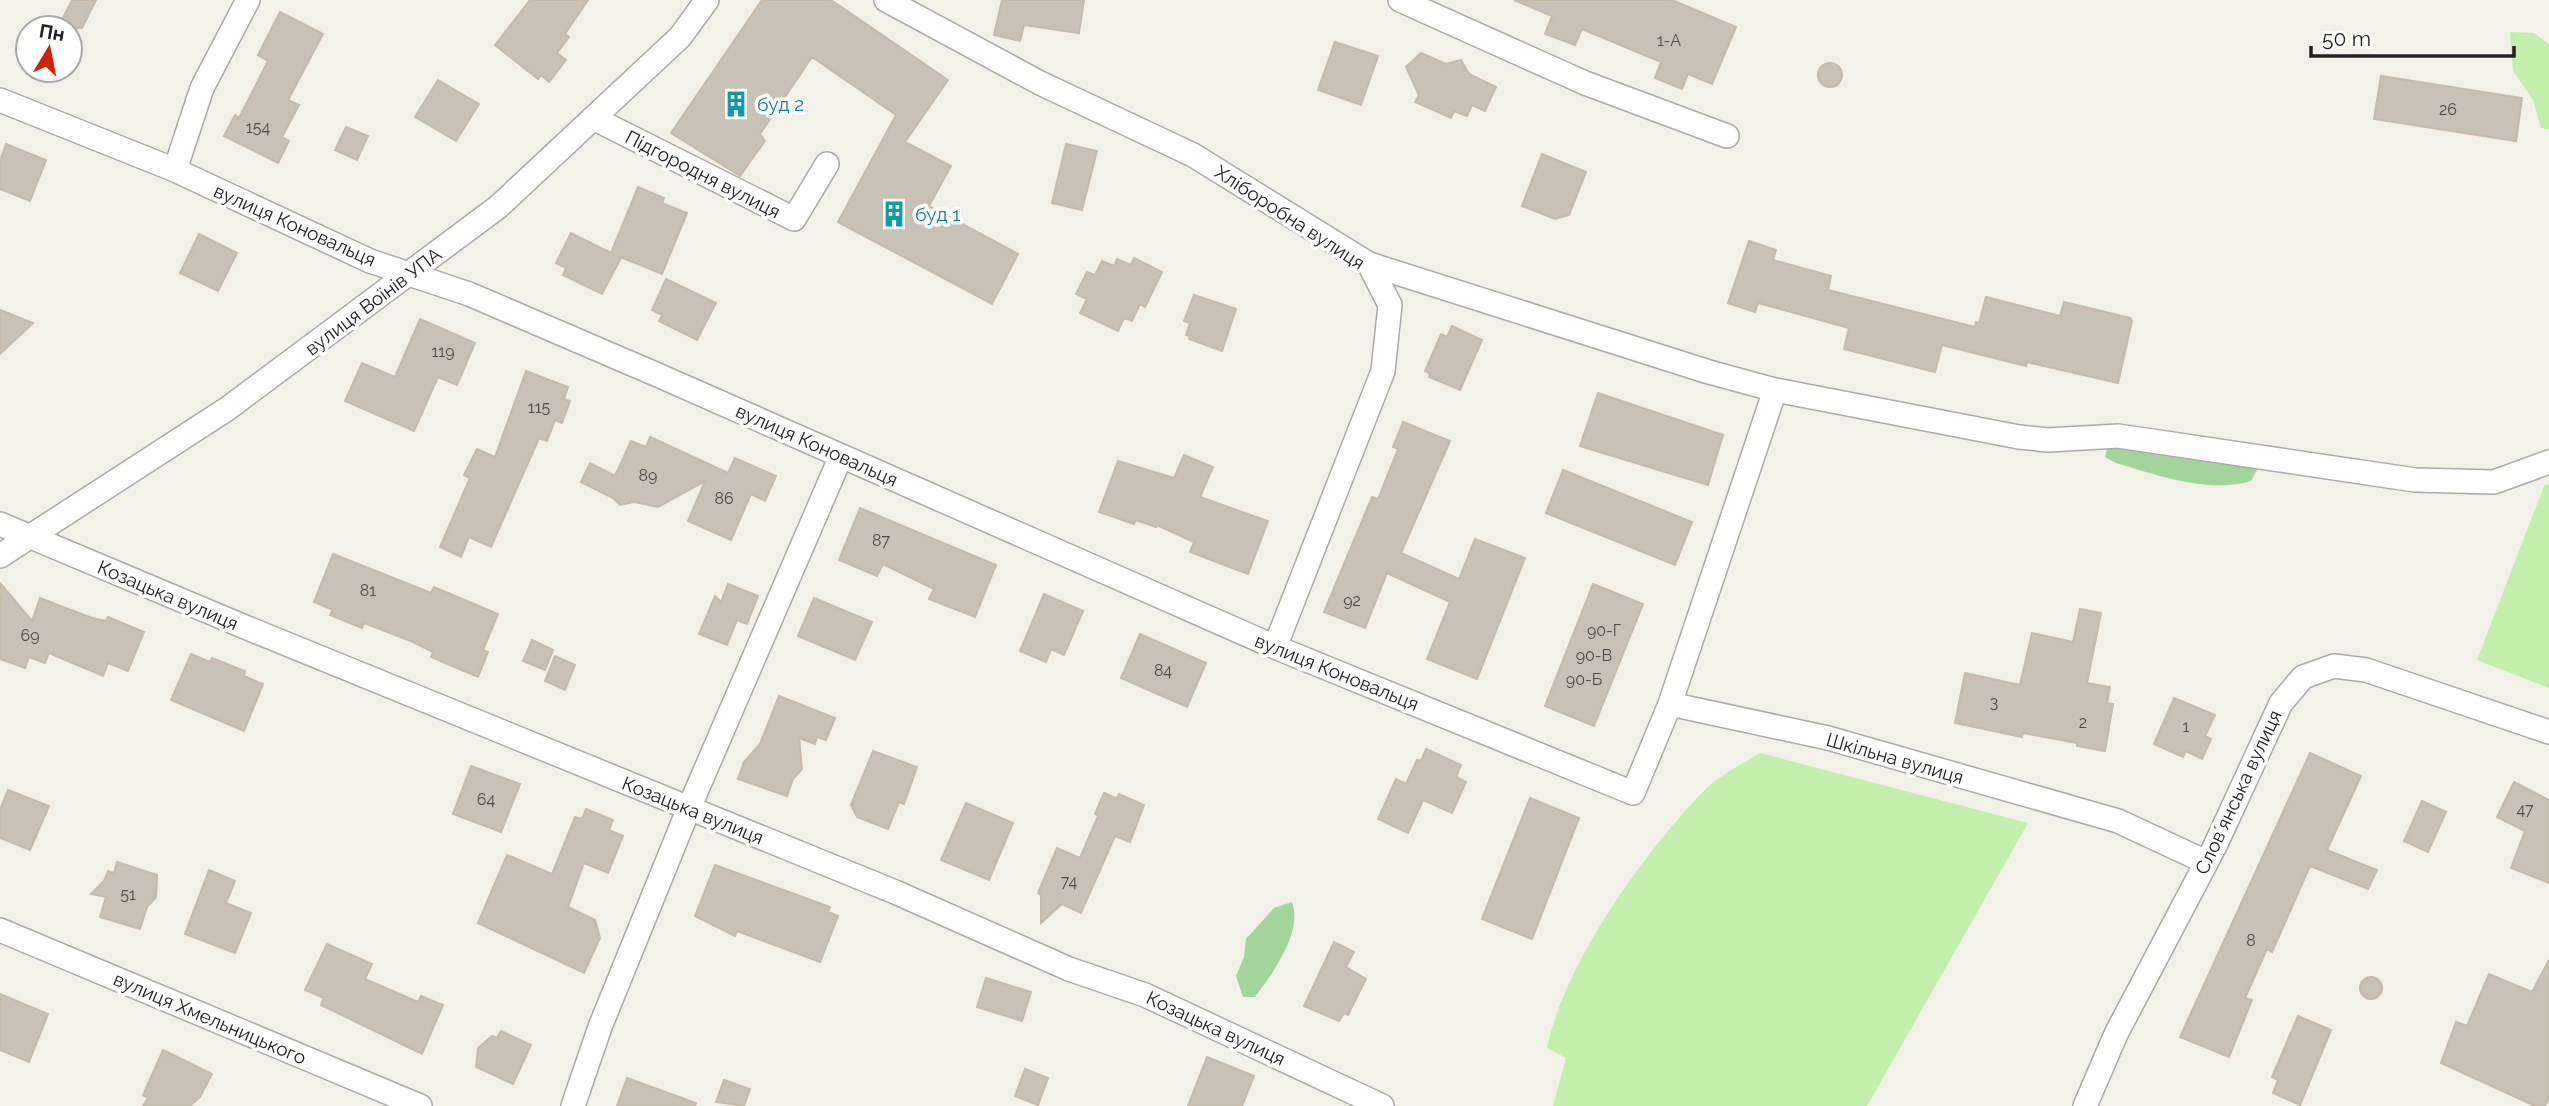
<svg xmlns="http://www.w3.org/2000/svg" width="2549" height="1106" viewBox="0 0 2549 1106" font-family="Raleway,sans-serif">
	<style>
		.grass { fill: #c2efab }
		.forest { fill: #a2d59a }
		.building { fill: #c8c1b6; stroke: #c6baa9; stroke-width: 2 }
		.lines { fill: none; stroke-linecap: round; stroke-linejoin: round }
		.minor-casing { stroke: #a9a9a9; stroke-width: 26 }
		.minor { stroke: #fff; stroke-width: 23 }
		.labels { text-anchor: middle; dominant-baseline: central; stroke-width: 7; stroke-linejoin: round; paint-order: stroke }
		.number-label { font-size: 16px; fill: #4c4a47 }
		.culture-label { font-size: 19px; fill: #0d838f; stroke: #fff; text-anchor: start }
		.street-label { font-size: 19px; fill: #222; stroke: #fff }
	</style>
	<rect width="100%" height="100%" fill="#f2f1e8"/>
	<!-- grass -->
	<path class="grass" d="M2510 32 2534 33 2549 44V129L2541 128 2533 100 2513 71Z
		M2549 484V688L2477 660 2544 486Z
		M1760 753 2028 823 1867 1106H1553L1566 1058 1547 1048C1564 964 1646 849 1706 789 1720 775 1742 764 1760 753Z"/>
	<!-- forest -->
	<path class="forest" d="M2109 441 2259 466 2251 481C2210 494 2156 475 2116 463L2105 457Z
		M1292 902C1303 932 1273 973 1255 997H1243L1236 976 1244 957 1246 939 1274 908Z"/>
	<!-- building -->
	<path class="building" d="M72 0H96L82 28H58Z
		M530 0H588L565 34 569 37 557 53 566 60 549 82 541 75 538 79 495 45Z
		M762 0H831L948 80 905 142 951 166 929 206 1018 254 992 304 838 222 896 115 812 57 760 134 765 141 740 176 671 133Z
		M1002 0H1084L1079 33 1024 25 1020 41 994 35Z
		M1514 0H1672L1736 27 1712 84 1688 74 1682 89 1655 78 1661 62 1582 29 1575 45 1545 34 1552 16Z
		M280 12 323 34 288 100 299 105 282 137 289 141 278 163 224 136 235 115 239 118 268 61 258 55Z
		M1335 42 1378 56 1361 105 1318 90Z
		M1421 53 1446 64 1461 60 1469 74 1496 87 1485 111 1472 105 1467 116 1454 111 1451 118 1415 102 1419 95 1406 67Z
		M1818 75a12 12 0 1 1 24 0a12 12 0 1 1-24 0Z
		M2381 76 2522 98 2516 141 2374 119Z
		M438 80 479 104 456 141 415 117Z
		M346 127 368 136 357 160 335 150Z
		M6 144 46 160 30 201 0 189V161Z
		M1066 144 1097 151 1082 210 1052 203Z
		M1542 154 1586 172 1569 215 1555 219 1522 206Z
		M638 187 664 198 662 203 687 213 662 274 618 256 621 258 602 294 563 275 566 268 556 263 571 233 611 253Z
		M199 234 237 253 218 291 180 273Z
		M1749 241 1776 250 1773 260 1831 276 1828 290 1975 327 1976 322 1979 323 1986 297 2060 316 2064 302 2130 318 2132 321 2118 383 2027 362 2026 366 1942 345 1935 372 1844 349 1849 328 1758 303 1755 312 1728 303Z
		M1134 258 1162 272 1145 307 1140 304 1132 321 1124 318 1118 331 1080 313 1087 299 1076 294 1087 272 1095 275 1102 261 1114 266 1117 259 1131 265Z
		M666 279 716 303 697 340 659 321 662 315 652 310Z
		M1194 295 1236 309 1222 351 1189 339 1190 336 1186 335 1190 323 1184 321Z
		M0 310 33 323 0 354Z
		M420 319 475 343 457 385 438 377 414 431 345 401 362 363 395 377Z
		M1452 326 1482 340 1460 390 1429 377 1430 374 1425 371 1441 334 1447 337Z
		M526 371 568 387 564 399 570 401 562 423 555 420 547 441 539 438 491 547 469 537 461 557 440 547 470 478 464 475 477 449 495 457Z
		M1598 393 1723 435 1708 485 1580 446Z
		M1403 422 1450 441 1401 553 1459 579 1475 539 1525 558 1477 679 1427 659 1450 602 1387 573 1365 628 1324 612 1372 497 1378 499 1398 449 1393 447Z
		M650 437 728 473 735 458 776 476 765 501 751 494 731 540 688 521 705 481 658 507 634 502 620 505 613 498 581 482 590 463 615 476 631 441 646 447Z
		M1184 455 1213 467 1200 497 1268 521 1248 574 1190 552 1194 542 1157 525 1156 527 1136 520 1134 524 1099 512 1118 461 1174 478Z
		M1563 470 1692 522 1675 565 1546 513Z
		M860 508 996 565 975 617 929 599 934 589 883 564 877 576 839 560Z
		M333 554 431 593 434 587 498 614 483 650 488 652 478 677 431 657 433 652 411 641 364 623 362 628 330 615 333 610 314 602Z
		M0 583 32 621 40 598 92 618 106 621 108 617 144 632 128 671 108 663 103 676 49 653 45 663 29 657 25 668 0 659Z
		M728 584 758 596 747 624 737 620 727 645 699 634 715 596 721 602Z
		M1593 584 1643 604 1594 726 1545 706Z
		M1044 594 1083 611 1064 655 1051 649 1046 662 1020 651Z
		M814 598 872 622 855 660 798 636Z
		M2080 609 2101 613 2087 683 2110 687 2107 703 2113 704 2105 751 2077 746V743L2023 733 2022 737 1955 723 1965 673 2020 685 2032 633 2073 642Z
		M1140 634 1206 663 1187 707 1121 678Z
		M532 640 553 650 545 670 523 661Z
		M191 654 210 662 212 658 245 671 244 676 263 684 244 731 171 700Z
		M555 656 575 665 565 690 545 681Z
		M779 696 835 718 826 740 817 737 815 744 799 738 802 769 793 779 787 796 738 779 744 762 760 744Z
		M2174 698 2215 715 2205 736 2211 739 2202 759 2186 751 2183 757 2154 744Z
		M1426 749 1461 765 1456 777 1466 782 1452 813 1423 800 1408 833 1378 819 1396 779 1406 784 1417 760 1421 761Z
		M873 751 917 767 904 804 899 802 888 829 857 817 851 805Z
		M2310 753 2361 776 2327 850 2377 870 2368 889 2310 866 2272 952 2267 949 2245 998 2252 1000 2229 1057 2180 1037Z
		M471 766 520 784 501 832 453 814Z
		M2514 782 2549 800V883L2511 868 2525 831 2497 817Z
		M8 790 49 806 30 850 0 838V810Z
		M1104 793 1117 799 1119 794 1144 805 1130 842 1115 836 1081 913 1062 904 1041 923V895L1038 893 1057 848 1080 858 1098 816 1095 814Z
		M1530 798 1579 818 1532 939 1482 919Z
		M2422 801 2446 812 2428 852 2404 841Z
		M966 803 1013 823 989 880 941 860Z
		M586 809 613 820 609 830 623 836 608 873 584 863 568 907 595 920 600 938 584 973 478 923 507 855 552 874 575 817 582 819Z
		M117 862 157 875 156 897 147 907 140 929 100 917 106 897 91 894 104 881 108 871 114 873Z
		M715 865 830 907 828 912 838 916 820 962 737 931 735 936 695 916Z
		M209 870 235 881 226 903 251 913 235 953 185 934Z
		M1334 942 1354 952 1346 967 1366 979 1348 1015 1344 1013 1339 1021 1304 1006Z
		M327 944 372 964 365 979 418 1002 421 996 443 1005 422 1054 321 1005 324 998 305 990Z
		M2549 960V1098L2545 1106H2535L2441 1063 2456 1022 2467 1026 2489 974 2532 992Z
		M2360 988a11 11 0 1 1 22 0a11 11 0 1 1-22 0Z
		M986 978 1031 992 1022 1021 977 1007Z
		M0 994 48 1014 29 1062 0 1050Z
		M2298 1016 2331 1030 2300 1105 2273 1093 2278 1080 2272 1077Z
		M501 1031 531 1045 513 1084 476 1067 478 1048 492 1036 497 1038Z
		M163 1050 212 1074 200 1097 190 1106H143L148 1098 143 1095Z
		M1207 1057 1254 1076 1242 1106H1188Z
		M1025 1069 1048 1078 1038 1105 1015 1096Z
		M627 1078 696 1103 695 1106H617Z
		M724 1080 750 1089 744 1106 716 1102Z"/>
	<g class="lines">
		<!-- minor casing -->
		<g class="minor-casing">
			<path id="minor" d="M886 0 1040 83 1193 155 1369 264 1390 305 1383 371 1275 647
				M1400 0 1585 83 1727 136
				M0 100 175 170 370 261 469 294 660 376 1275 647 1633 793 1670 704 1828 738 2118 821 2206 862
				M593 118 794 219 827 164
				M175 170 202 88 248 0
				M1369 264 1709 372 1775 390
				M0 524 245 627 895 892 1069 969 1145 995 1382 1106
				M0 556 227 409 498 207 680 37 707 0
				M1670 704 1775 390 2019 437 2048 440 2118 436 2415 480 2494 482 2549 462
				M0 930 420 1106
				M573 1106 600 1027 689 808 841 456
				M2085 1106 2116 1034 2215 846 2281 703 2303 677 2334 666 2366 670 2549 732"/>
		</g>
		<!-- minor -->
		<use href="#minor" class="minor"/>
	</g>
	<!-- icons -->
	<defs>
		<g id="building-bare" transform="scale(2.1)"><path d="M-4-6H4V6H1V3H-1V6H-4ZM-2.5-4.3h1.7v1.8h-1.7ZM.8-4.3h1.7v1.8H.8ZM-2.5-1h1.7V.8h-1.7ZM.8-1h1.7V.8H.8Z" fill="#0f9aa8" stroke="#fff" stroke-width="2.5" paint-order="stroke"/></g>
	</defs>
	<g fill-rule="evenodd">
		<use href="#building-bare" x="736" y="104"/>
		<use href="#building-bare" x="894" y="214"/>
	</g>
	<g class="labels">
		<!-- number labels -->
		<g class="number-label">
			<text x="1669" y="40">1-А</text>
			<text x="2448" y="109">26</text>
			<text x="258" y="127">154</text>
			<text x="443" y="351">119</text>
			<text x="539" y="407">115</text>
			<text x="648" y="475">89</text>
			<text x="724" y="498">86</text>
			<text x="881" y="540">87</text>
			<text x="368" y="590">81</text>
			<text x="1352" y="600">92</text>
			<text x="1604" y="630">90-Г</text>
			<text x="30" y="635">69</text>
			<text x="1594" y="655">90-В</text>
			<text x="1163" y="670">84</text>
			<text x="1584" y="679">90-Б</text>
			<text x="1994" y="702">3</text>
			<text x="2083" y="722">2</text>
			<text x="2186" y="726">1</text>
			<text x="486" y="799">64</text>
			<text x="2525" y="809">47</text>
			<text x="1069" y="881">74</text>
			<text x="128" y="894">51</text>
			<text x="2251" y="940">8</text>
		</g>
		<!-- culture labels -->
		<g class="culture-label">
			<text x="757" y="104">буд 2</text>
			<text x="915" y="214">буд 1</text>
		</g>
		<!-- street labels -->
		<g class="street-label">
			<text transform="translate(703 174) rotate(27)">Підгородня вулиця</text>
			<text transform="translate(1290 217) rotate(33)">Хліборобна вулиця</text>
			<text transform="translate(295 225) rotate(24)">вулиця Коновальця</text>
			<text transform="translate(373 301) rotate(-37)">вулиця Воїнів УПА</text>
			<text transform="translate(817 445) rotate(24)">вулиця Коновальця</text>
			<text transform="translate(168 595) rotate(23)">Козацька вулиця</text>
			<text transform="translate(1337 672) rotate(22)">вулиця Коновальця</text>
			<text transform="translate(1895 758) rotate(16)">Шкільна вулиця</text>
			<text transform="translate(2238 792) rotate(-65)">Словʼянська вулиця</text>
			<text transform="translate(693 810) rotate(22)">Козацька вулиця</text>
			<text transform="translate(210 1018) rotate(23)">вулиця Хмельницького</text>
			<text transform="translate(1216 1028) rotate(25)">Козацька вулиця</text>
		</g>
	</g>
	<!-- north arrow -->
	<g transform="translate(49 49) rotate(10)"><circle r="33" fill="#ffffff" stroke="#a7a7a7" stroke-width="2"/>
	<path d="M0-5L12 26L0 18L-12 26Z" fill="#d32200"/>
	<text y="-10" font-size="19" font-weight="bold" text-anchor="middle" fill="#222222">Пн</text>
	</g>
	<!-- scale -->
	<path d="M2311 46v10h203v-10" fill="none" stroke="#222222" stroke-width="3.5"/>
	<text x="2322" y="46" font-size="21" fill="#222222" stroke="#ffffff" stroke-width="5" paint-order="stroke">50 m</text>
</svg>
